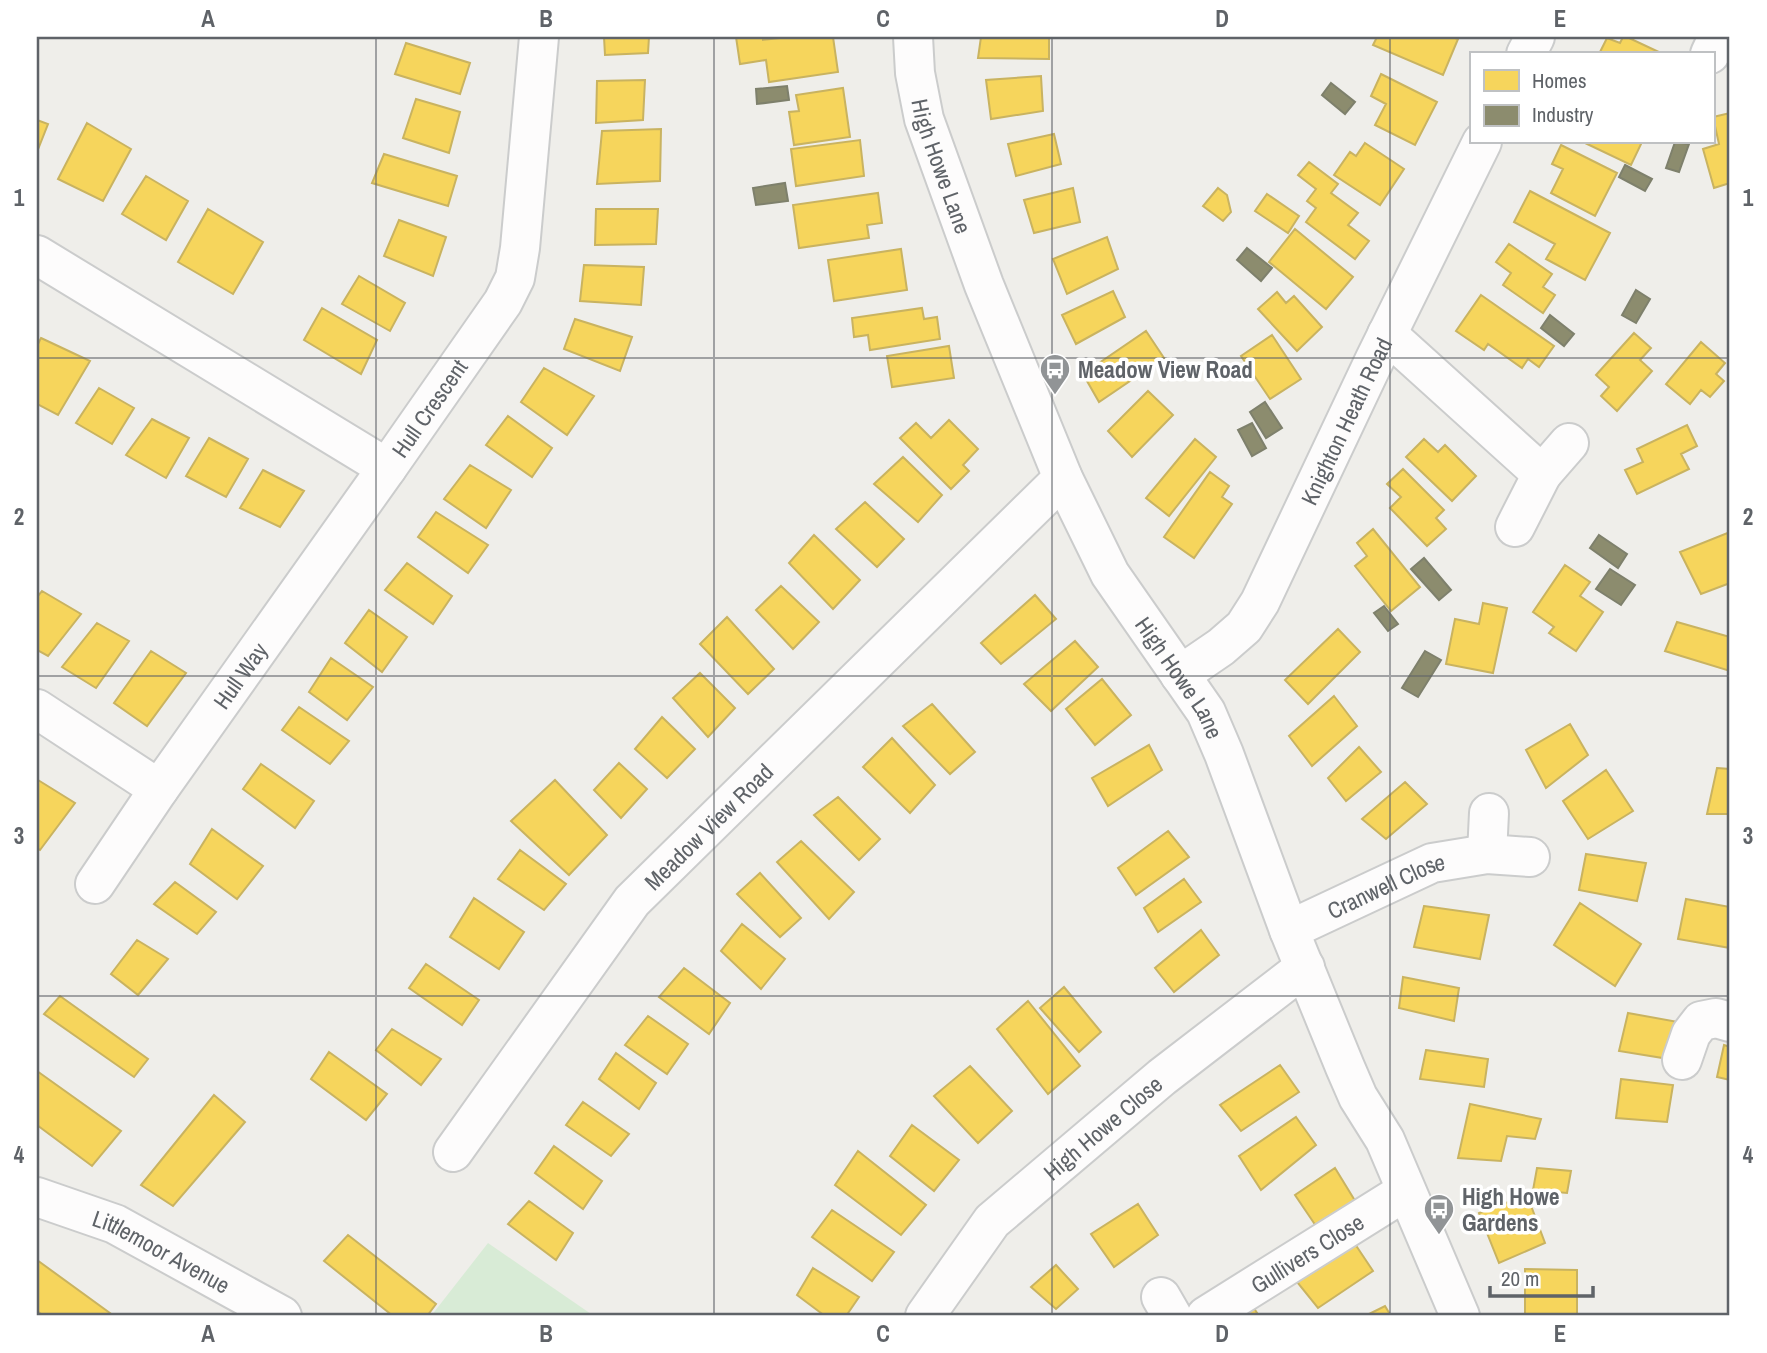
<svg xmlns="http://www.w3.org/2000/svg" width="1767" height="1353" viewBox="0 0 1767 1353" font-family="'Archivo Narrow',sans-serif">
	<style>
		.green { fill: #d8ebd6 }
		.homes { fill: #f6d55c; stroke: #c9b360; stroke-width: 2 }
		.industry { fill: #8c8c6e; stroke: #7e806c; stroke-width: 2 }
		.lines { fill: none; stroke-linecap: round; stroke-linejoin: round }
		.minor-casing { stroke: #cbcccc; stroke-width: 42 }
		.minor { stroke: #fdfcfc; stroke-width: 38 }
		.grid { fill: none; stroke: #5f6368; stroke-width: 2; stroke-opacity: 0.55 }
		.labels { text-anchor: middle; dominant-baseline: central; stroke-width: 7; stroke-linejoin: round; paint-order: stroke }
		.street-label { font-size: 23px; fill: #5f6368; stroke: #fff }
		.poi-label { font-size: 23px; font-weight: bold; fill: #5f6368; stroke: #fff; text-anchor: start }
		.neatline { fill: none; stroke: #5f6368; stroke-width: 2.5 }
		.grid-label { font-size: 23px; text-anchor: middle; font-weight: bold; fill: #5f6368 }
	</style>
	<rect width="100%" height="100%" fill="#efeeea"/>
	<!-- green -->
	<path class="green" d="M488 1243 594 1316H431Z"/>
	<!-- homes -->
	<path class="homes" d="M604 37H649L648 53 605 55Z
		M736 37H763V40L789 37H833L838 72 769 82 766 60 740 64Z
		M981 37H1049V59L978 58Z
		M1377 37H1452L1458 39 1443 75 1373 45Z
		M1623 37H1627L1663 54H1599L1607 38 1620 43Z
		M406 43 470 63 460 94 395 74Z
		M1381 74 1437 102 1415 145 1375 125 1386 104 1371 96Z
		M1041 76 1043 111 991 119 986 80Z
		M645 80 643 120 596 123 597 81Z
		M843 88 850 137 794 145 789 112 799 111 796 95Z
		M416 99 460 112 449 153 403 138Z
		M1730 113V183L1714 188 1703 149 1719 144 1713 117Z
		M37 120 48 124 37 152Z
		M87 123 131 149 103 201 58 179Z
		M661 129 660 181 597 184 602 131Z
		M1054 134 1061 164 1016 176 1008 144Z
		M860 140 864 176 796 186 791 149Z
		M1583 142H1642L1631 165Z
		M1365 143 1404 169 1380 205 1334 175 1350 152 1356 156Z
		M1561 145 1617 173 1595 216 1551 193 1563 169 1552 164Z
		M384 154 457 176 448 206 372 183Z
		M1309 162 1338 184 1331 193 1358 213 1348 225 1369 241 1355 259 1306 222 1316 208 1307 201 1316 189 1298 175Z
		M146 176 188 201 166 240 122 214Z
		M1073 188 1080 222 1034 233 1024 200Z
		M1218 188 1227 195 1231 212 1223 221 1203 206Z
		M1530 191 1610 233 1585 280 1546 259 1555 244 1514 222Z
		M878 193 882 223 867 225 869 238 799 248 793 205Z
		M1267 194 1299 216 1288 233 1255 211Z
		M208 209 263 242 233 294 178 262Z
		M596 209H658L656 244 595 245Z
		M399 220 446 237 433 276 384 256Z
		M1295 229 1353 277 1326 309 1269 262Z
		M1107 237 1118 269 1067 294 1053 259Z
		M1509 244 1552 274 1543 287 1555 295 1543 313 1503 285 1511 273 1496 262Z
		M901 249 907 290 834 301 828 260Z
		M584 265 644 267 641 305 580 301Z
		M359 276 405 303 390 331 342 304Z
		M1113 291 1125 317 1076 344 1062 315Z
		M1277 292 1286 303 1294 296 1322 327 1297 351 1258 309Z
		M1481 295 1554 346 1539 367 1528 359 1522 368 1488 344 1484 350 1456 331Z
		M322 308 377 340 361 374 304 340Z
		M922 308 924 319 937 317 940 339 870 350 868 335 854 337 852 318Z
		M575 319 632 337 620 371 564 349Z
		M1146 331 1164 358 1099 402 1083 374Z
		M1634 333 1651 348 1640 360 1652 371 1617 411 1601 396 1609 387 1596 375Z
		M1272 335 1301 379 1270 399 1241 356Z
		M41 338 90 361 58 415 37 404V346Z
		M1701 342 1725 363 1716 374 1724 381 1710 397 1701 390 1690 404 1666 384Z
		M949 346 954 378 892 387 887 356Z
		M544 368 594 396 567 435 521 402Z
		M99 388 134 408 112 444 76 423Z
		M1148 391 1173 415 1132 457 1108 431Z
		M508 416 552 448 532 477 486 445Z
		M152 419 189 438 166 478 126 455Z
		M949 420 978 449 963 465 969 471 951 489 900 438 916 423 931 438Z
		M1687 425 1697 446 1681 454 1689 469 1637 494 1625 470 1643 462 1637 449Z
		M209 438 248 459 226 497 186 476Z
		M1195 439 1216 457 1169 516 1146 498Z
		M1424 439 1438 452 1445 445 1476 476 1452 501 1406 457Z
		M903 457 942 495 918 522 874 484Z
		M470 465 511 490 486 528 444 499Z
		M1403 469 1444 510 1436 518 1446 529 1427 546 1390 508 1401 497 1387 484Z
		M263 470 304 491 280 527 240 508Z
		M1210 472 1229 486 1222 497 1232 504 1194 558 1164 537Z
		M865 502 904 539 877 567 836 529Z
		M436 512 488 545 468 573 418 537Z
		M1373 529 1420 587 1391 611 1355 566 1367 556 1357 543Z
		M1730 532V583L1701 594 1680 552Z
		M814 535 860 580 833 609 789 563Z
		M407 563 452 596 433 624 385 590Z
		M1565 565 1590 582 1580 596 1603 612 1576 651 1549 633 1554 627 1533 612Z
		M781 586 819 622 793 649 756 610Z
		M42 591 81 614 48 656 37 650V597Z
		M1035 595 1056 619 1001 664 981 643Z
		M1483 603 1507 608 1493 673 1446 664 1455 619 1479 624Z
		M369 610 407 637 382 672 345 643Z
		M727 617 774 669 748 694 700 644Z
		M1677 622 1730 637V671L1665 651Z
		M97 623 129 641 96 688 62 667Z
		M1338 629 1360 652 1308 704 1285 680Z
		M1075 641 1098 667 1051 711 1024 684Z
		M151 651 186 673 147 726 114 703Z
		M331 658 373 687 347 720 309 692Z
		M700 673 735 708 708 737 673 698Z
		M1102 679 1131 715 1095 745 1066 709Z
		M1334 696 1357 726 1312 766 1289 736Z
		M932 704 975 752 950 774 903 726Z
		M299 707 349 741 330 764 282 730Z
		M662 717 695 749 667 778 635 749Z
		M1570 724 1588 755 1546 788 1526 750Z
		M892 738 935 785 910 813 863 767Z
		M1149 745 1162 770 1108 806 1092 778Z
		M1359 747 1381 772 1346 801 1328 778Z
		M619 763 647 789 621 818 594 790Z
		M261 764 314 801 295 828 243 789Z
		M1717 768 1730 769V814H1707Z
		M1606 770 1633 811 1588 839 1563 801Z
		M38 780 75 803 40 850 37 848Z
		M555 780 607 835 569 875 511 821Z
		M1405 782 1427 804 1386 839 1362 819Z
		M838 797 880 839 859 860 814 815Z
		M212 829 263 866 237 899 190 864Z
		M1168 831 1189 857 1136 895 1118 868Z
		M801 841 854 892 829 919 777 862Z
		M520 850 566 884 544 910 498 879Z
		M1586 854 1646 863 1637 901 1579 890Z
		M760 873 801 918 780 937 737 894Z
		M1184 879 1201 902 1158 932 1144 908Z
		M175 882 216 912 197 934 154 904Z
		M474 898 524 932 499 969 450 937Z
		M1686 899 1730 907V948L1678 939Z
		M1580 903 1641 944 1615 986 1554 945Z
		M1424 906 1489 915 1480 959 1414 947Z
		M742 924 785 959 761 989 721 951Z
		M1201 930 1219 955 1174 992 1155 968Z
		M137 940 168 959 138 995 111 974Z
		M426 964 479 1000 462 1025 409 988Z
		M684 968 730 1003 709 1034 659 997Z
		M1403 977 1459 988 1454 1021 1399 1008Z
		M1064 987 1101 1032 1079 1052 1040 1008Z
		M60 996 148 1059 134 1077 44 1014Z
		M1028 1001 1080 1066 1048 1094 997 1029Z
		M1628 1013 1678 1022 1669 1059 1619 1051Z
		M648 1016 688 1044 667 1074 625 1045Z
		M392 1029 441 1059 421 1085 376 1050Z
		M1724 1045 1730 1047V1080L1717 1077Z
		M1426 1050 1488 1059 1484 1087 1420 1079Z
		M329 1052 387 1094 366 1120 311 1079Z
		M616 1053 656 1083 639 1109 599 1079Z
		M1280 1065 1299 1092 1241 1131 1220 1105Z
		M970 1066 1012 1111 978 1143 934 1096Z
		M37 1071 121 1131 92 1166 37 1125Z
		M1621 1079 1673 1085 1667 1122 1616 1118Z
		M214 1095 245 1122 173 1206 141 1185Z
		M583 1102 629 1134 611 1156 566 1125Z
		M1470 1104 1541 1119 1535 1139 1507 1136 1501 1161 1458 1158Z
		M1296 1117 1316 1145 1261 1190 1239 1156Z
		M912 1125 959 1160 934 1191 890 1156Z
		M554 1146 602 1181 583 1209 535 1173Z
		M858 1151 926 1205 901 1235 835 1185Z
		M1335 1168 1357 1204 1318 1229 1295 1195Z
		M1537 1168 1571 1171 1567 1193 1533 1190Z
		M1527 1195 1545 1243 1499 1263 1479 1213Z
		M529 1201 573 1233 556 1260 508 1224Z
		M1138 1204 1158 1235 1114 1267 1091 1234Z
		M832 1210 894 1252 872 1281 812 1237Z
		M348 1235 436 1304 427 1316H393L324 1261Z
		M1351 1238 1373 1271 1318 1308 1293 1277Z
		M37 1260 114 1316H44L37 1311Z
		M1056 1265 1078 1289 1056 1309 1031 1287Z
		M813 1268 859 1297 846 1316H825L797 1295Z
		M1525 1269 1577 1270V1316H1525Z
		M1250 1302 1259 1316H1228Z
		M1385 1306 1391 1316H1365Z"/>
	<!-- industry -->
	<path class="industry" d="M1331 83 1355 102 1345 114 1322 95Z
		M787 86 789 100 757 104 756 89Z
		M1675 142 1689 144 1679 172 1666 168Z
		M1625 165 1652 179 1645 191 1619 177Z
		M785 183 788 201 756 205 753 188Z
		M1247 248 1272 268 1261 281 1237 260Z
		M1636 290 1650 299 1636 323 1622 315Z
		M1550 315 1574 334 1564 346 1541 328Z
		M1265 402 1282 428 1266 438 1250 412Z
		M1252 423 1266 448 1252 456 1238 430Z
		M1599 535 1627 554 1618 568 1590 548Z
		M1424 558 1451 590 1439 600 1411 569Z
		M1610 569 1635 585 1621 605 1596 589Z
		M1384 606 1398 624 1388 631 1374 613Z
		M1425 651 1441 660 1418 697 1402 688Z"/>
	<g class="lines">
		<!-- minor casing -->
		<g class="minor-casing">
			<g id="minor">
				<path id="s1" d="M913 37 915 73 924 119 984 285 1063 478 1110 574 1206 712 1224 754 1289 930 1345 1067 1358 1097 1385 1140 1460 1316"/>
				<path d="M1526 54 1535 37"/>
				<path d="M1710 54 1718 37"/>
				<path id="s2" d="M37 255 387 468 503 302 515 278 520 248 539 37"/>
				<path d="M1387 334 1542 474 1569 443"/>
				<path d="M1515 527 1542 474"/>
				<path id="s3" d="M1180 675 1221 647 1244 627 1260 602 1375 359 1482 142"/>
				<path d="M37 709 159 789"/>
				<path d="M1487 854 1489 813"/>
				<path id="s4" d="M95 884 159 789 387 468"/>
				<path id="s5" d="M1289 930 1432 863 1487 854 1530 857"/>
				<path d="M1682 1060 1691 1034 1701 1021 1716 1018 1730 1022"/>
				<path id="s6" d="M453 1152 632 901 1063 478"/>
				<path id="s7" d="M37 1197 115 1224 282 1316"/>
				<path d="M1161 1297 1172 1316"/>
				<path id="s8" d="M925 1316 992 1221 1162 1077 1305 967"/>
				<path id="s9" d="M1206 1316 1406 1191"/>
			</g>
		</g>
		<!-- minor -->
		<use href="#minor" class="minor"/>
	</g>
	<!-- grid -->
	<path class="grid" d="M376 37V1316M714 37V1316M1052 37V1316M1390 37V1316M37 358H1730M37 676H1730M37 996H1730"/>
	<!-- icons -->
	<defs>
		<g id="bus-pin" transform="scale(1.575)"><path d="M0 17L-7.5 6A9.5 9.5 0 1 1 7.5 6Z" fill="#919496" stroke="#fff"/><path d="M-5-6H5V4H4V6H2V4H-2V6H-4V4H-5ZM-3.5-4V0h7V-4ZM-3.5 1.2v1.5H-2V1.2ZM2 1.2v1.5H3.5V1.2Z" fill="#fff"/></g>
	</defs>
	<g fill-rule="evenodd">
		<use href="#bus-pin" x="1055" y="369"/>
		<use href="#bus-pin" x="1439" y="1209"/>
	</g>
	<g class="labels">
		<!-- street labels -->
		<g class="street-label">
			<text stroke="none"><textPath href="#s1" startOffset="133">High Howe Lane</textPath></text>
			<text stroke="none"><textPath href="#s2" startOffset="483">Hull Crescent</textPath></text>
			<text stroke="none"><textPath href="#s3" startOffset="310">Knighton Heath Road</textPath></text>
			<text stroke="none"><textPath href="#s4" startOffset="254">Hull Way</textPath></text>
			<text stroke="none"><textPath href="#s1" startOffset="700">High Howe Lane</textPath></text>
			<text stroke="none"><textPath href="#s6" startOffset="415">Meadow View Road</textPath></text>
			<text stroke="none"><textPath href="#s5" startOffset="107">Cranwell Close</textPath></text>
			<text stroke="none"><textPath href="#s8" startOffset="261">High Howe Close</textPath></text>
			<text stroke="none"><textPath href="#s7" startOffset="136">Littlemoor Avenue</textPath></text>
			<text stroke="none"><textPath href="#s9" startOffset="119">Gullivers Close</textPath></text>
		</g>
		<!-- poi labels -->
		<g class="poi-label">
			<text x="1078" y="369">Meadow View Road</text>
			<text x="1462" y="1196">High Howe<tspan x="1462" dy="26">Gardens</tspan></text>
		</g>
	</g>
	<!-- border -->
	<rect width="1767" height="1353" fill="none" stroke="#ffffff" stroke-width="77"/>
	<!-- legend -->
	<rect x="1470" y="52" width="245" height="91" fill="#ffffff" stroke="#bfc1c3" stroke-width="2"/>
	<rect x="1484" y="70" width="35" height="21" fill="#f6d55c" stroke="#bfc1c3" stroke-width="2"/>
	<text x="1532" y="88" font-size="21" fill="#5f6368">Homes</text>
	<rect x="1484" y="105" width="35" height="21" fill="#8c8c6e" stroke="#bfc1c3" stroke-width="2"/>
	<text x="1532" y="122" font-size="21" fill="#5f6368">Industry</text>
	<!-- scale -->
	<path d="M1490 1286v10h103v-10" fill="none" stroke="#5f6368" stroke-width="3.5"/>
	<text x="1501" y="1286" font-size="21" fill="#5f6368" stroke="#ffffff" stroke-width="5" paint-order="stroke">20 m</text>
	<rect x="38" y="38" width="1690" height="1276" class="neatline"/>
	<g class="grid-label">
		<text x="208" y="27">A</text>
		<text x="546" y="27">B</text>
		<text x="883" y="27">C</text>
		<text x="1222" y="27">D</text>
		<text x="1560" y="27">E</text>
		<text x="19" y="206">1</text>
		<text x="1748" y="206">1</text>
		<text x="19" y="525">2</text>
		<text x="1748" y="525">2</text>
		<text x="19" y="844">3</text>
		<text x="1748" y="844">3</text>
		<text x="19" y="1163">4</text>
		<text x="1748" y="1163">4</text>
		<text x="208" y="1342">A</text>
		<text x="546" y="1342">B</text>
		<text x="883" y="1342">C</text>
		<text x="1222" y="1342">D</text>
		<text x="1560" y="1342">E</text>
	</g>
</svg>
